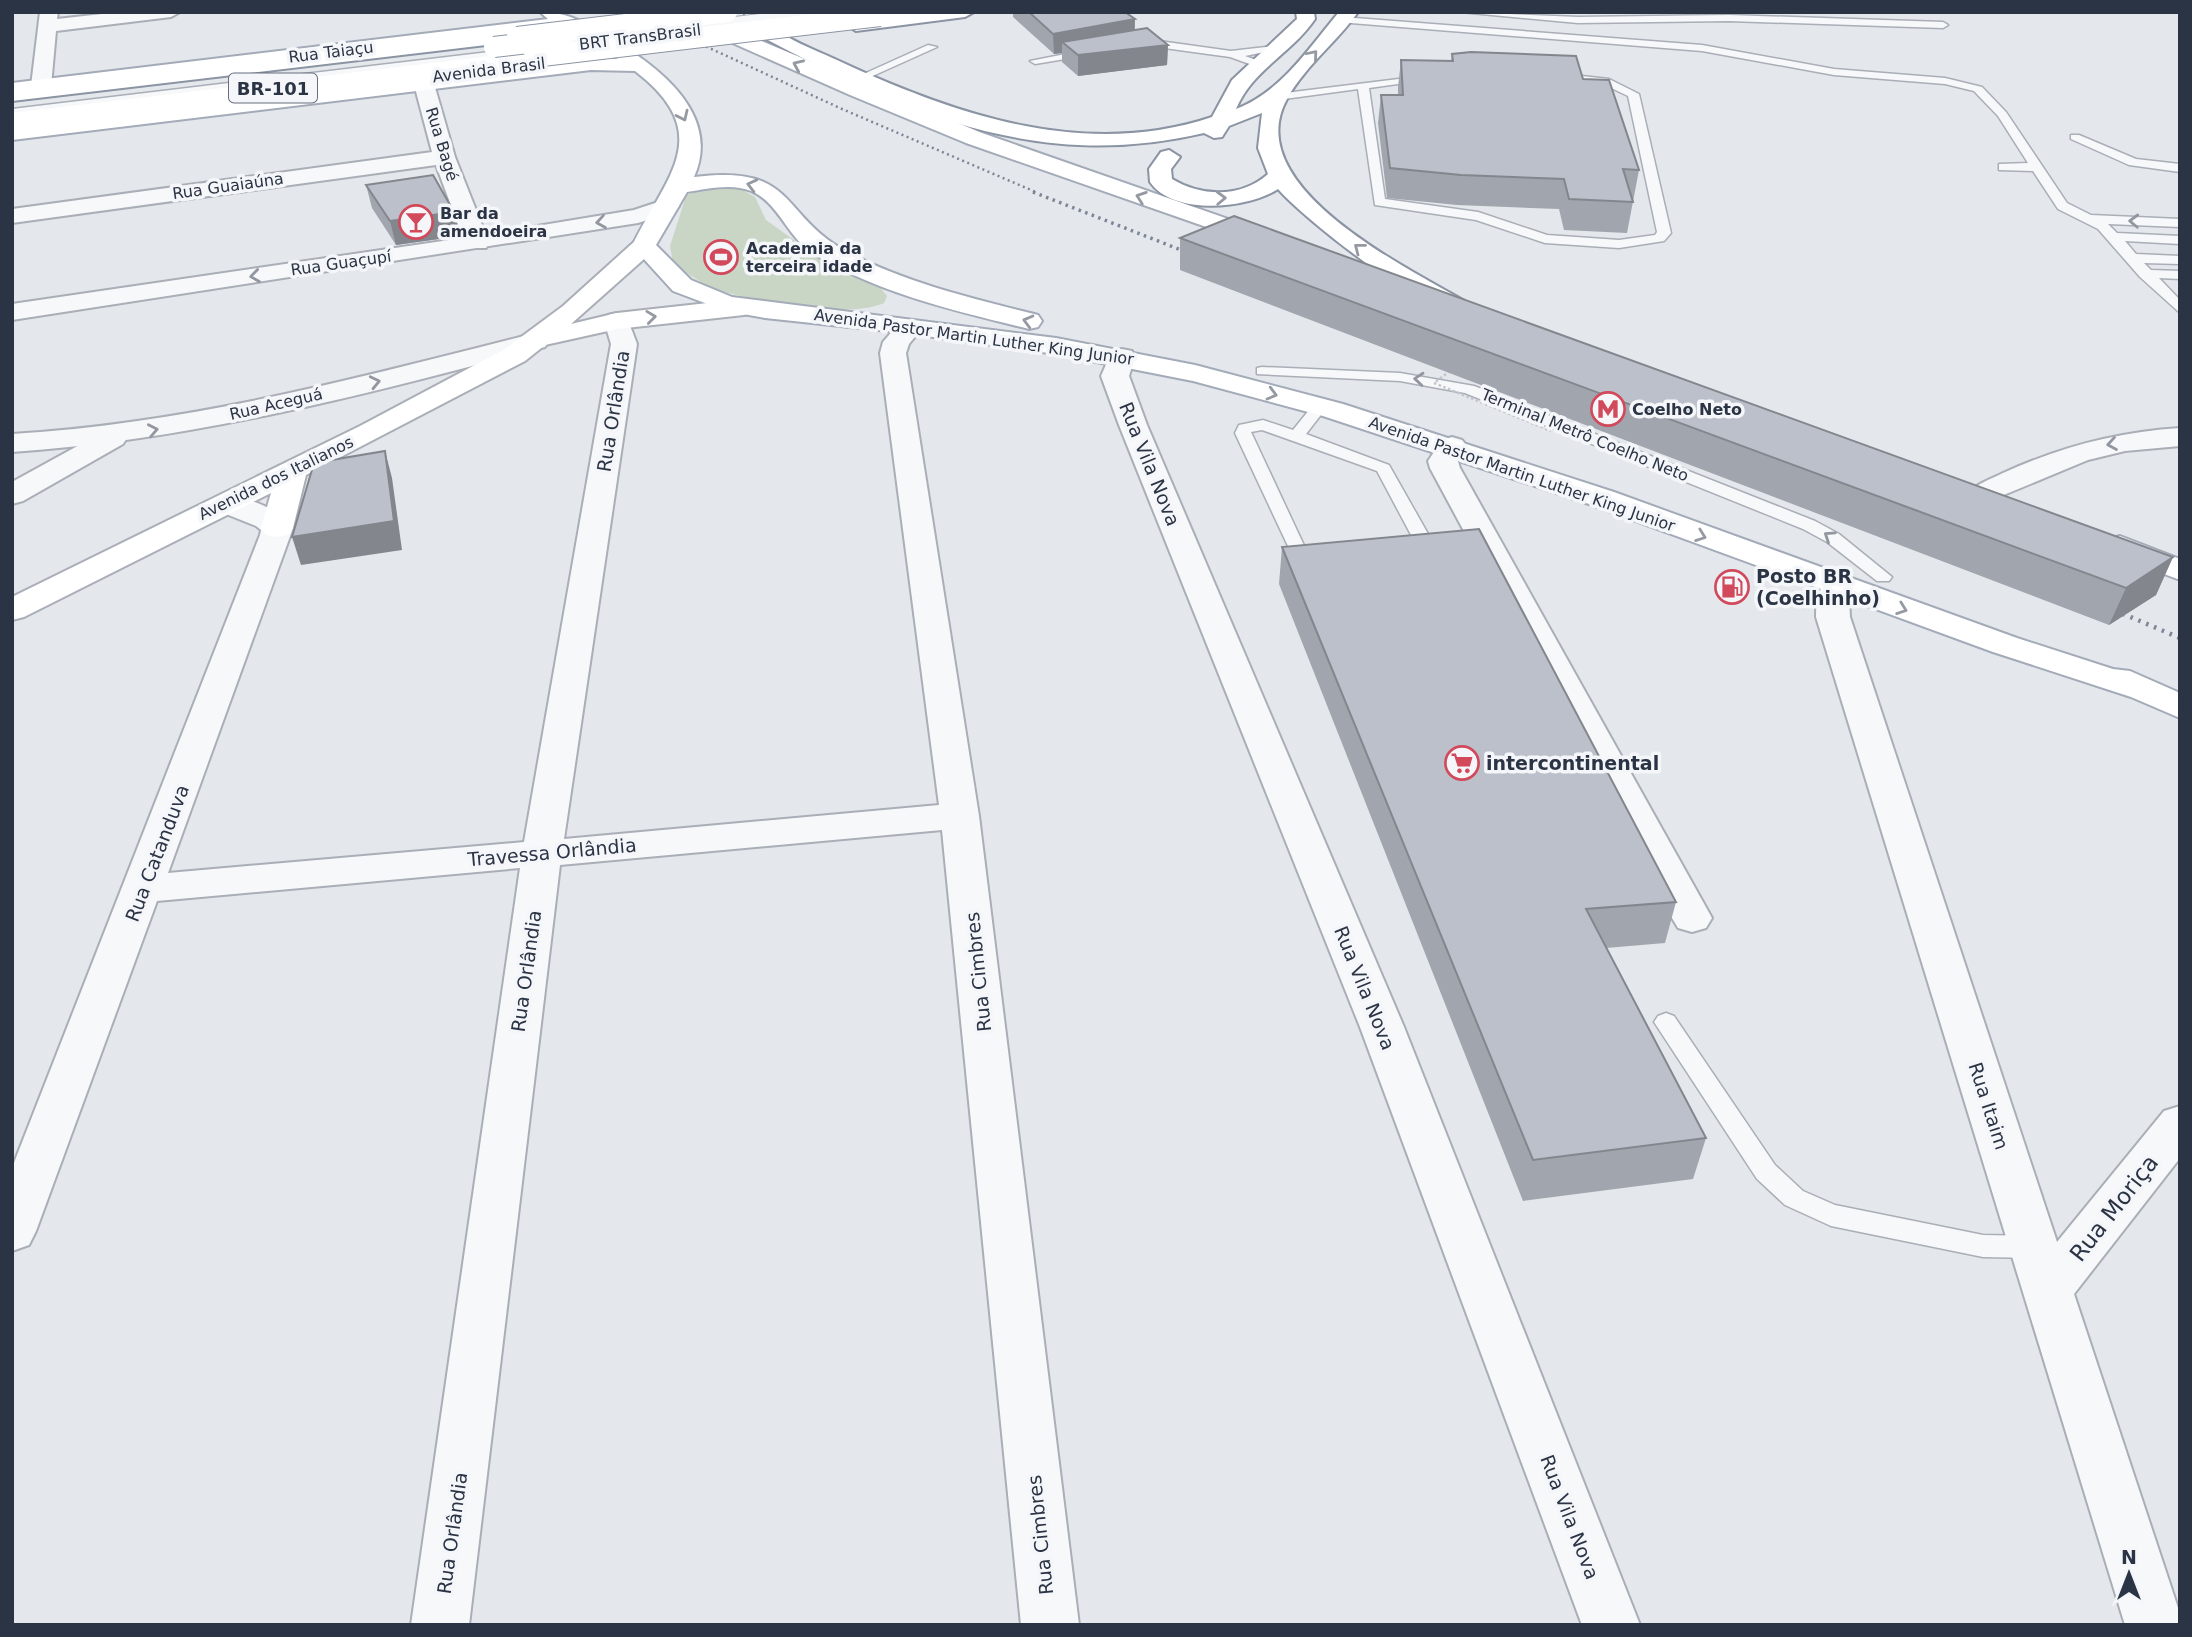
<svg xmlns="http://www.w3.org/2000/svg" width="2192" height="1637" viewBox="0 0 2192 1637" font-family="'DejaVu Sans',sans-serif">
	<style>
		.green { fill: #c9d6c5 }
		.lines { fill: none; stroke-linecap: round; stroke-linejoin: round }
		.service-casing { stroke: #a9aeb7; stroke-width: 3 }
		.minor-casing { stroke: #a9aeb7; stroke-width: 4 }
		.tertiary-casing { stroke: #a9aeb7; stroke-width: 4 }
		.secondary-casing { stroke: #a9aeb7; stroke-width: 4 }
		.primary-casing { stroke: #a3abb8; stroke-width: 4 }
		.trunk-casing { stroke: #8b94a3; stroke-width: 4 }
		.motorway-casing { stroke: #8b94a3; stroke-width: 4 }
		.service { fill: #f7f8fa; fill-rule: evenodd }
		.minor { fill: #f7f8fa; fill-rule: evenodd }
		.tertiary { fill: #f7f8fa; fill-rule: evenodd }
		.secondary { fill: #fff; fill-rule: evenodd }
		.primary { fill: #fff; fill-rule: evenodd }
		.trunk { fill: #fff; fill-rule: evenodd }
		.motorway { fill: #fff; fill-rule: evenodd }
		.rail-far2 { stroke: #7d8696; stroke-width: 2.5; stroke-dasharray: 2 3.5; stroke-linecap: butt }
		.rail-far1 { stroke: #7d8696; stroke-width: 3.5; stroke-dasharray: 2.5 4.5; stroke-linecap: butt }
		.rail { stroke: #7d8696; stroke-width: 4.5; stroke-dasharray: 2.5 6; stroke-linecap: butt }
		.service-bridge-casing { stroke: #a9aeb7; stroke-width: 13; stroke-linecap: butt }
		.trunk-bridge-casing { stroke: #8b94a3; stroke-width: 22; stroke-linecap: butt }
		.motorway-bridge-casing { stroke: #8b94a3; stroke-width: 22; stroke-linecap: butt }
		.path-bridge { stroke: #c2c5cb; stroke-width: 2.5; stroke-dasharray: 2.5 2.5; stroke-linecap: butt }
		.service-bridge { stroke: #f7f8fa; stroke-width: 11 }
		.trunk-bridge { stroke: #fff; stroke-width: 20 }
		.motorway-bridge { stroke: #fff; stroke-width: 20 }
		.wall { fill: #a1a5ae }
		.shaded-wall { fill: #83868d }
		.building { fill: #bbc0ca; stroke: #83868d; stroke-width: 2 }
		.oneway { stroke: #959aa2 }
		.oneway2 { stroke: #9196a0 }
		.labels { text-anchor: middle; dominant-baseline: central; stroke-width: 7; stroke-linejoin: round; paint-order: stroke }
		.far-street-label { font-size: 16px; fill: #2b3445; stroke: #f4f6f9 }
		.far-poi-label { font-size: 16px; font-weight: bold; fill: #2b3445; stroke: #f4f6f9; text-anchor: start }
		.shield { fill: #f4f6f9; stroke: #676e7b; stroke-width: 2 }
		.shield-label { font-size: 18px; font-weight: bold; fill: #2b3445 }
		.street-label { font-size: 19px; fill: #2b3445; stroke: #f4f6f9 }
		.poi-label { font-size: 19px; font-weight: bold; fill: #2b3445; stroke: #f4f6f9; text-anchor: start }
		.near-street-label { font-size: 23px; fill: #2b3445; stroke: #f4f6f9 }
	</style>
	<rect width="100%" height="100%" fill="#e4e7ec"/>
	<!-- green -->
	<path class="green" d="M717 187 739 188 755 197 766 220 812 253 879 286 887 296 884 303C848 319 763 302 724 292 706 287 688 274 673 263L670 246 686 196 698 189Z"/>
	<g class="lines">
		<!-- service casing -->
		<g class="service-casing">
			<path id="service" d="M1460 12 1578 17 1729 15 1943 22 1948 25 1943 28 1729 21 1578 23Z
				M1342 17 1702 45 1834 69 1945 78 1982 87 2006 112 2067 203 2091 215 2180 219V227L2108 224 2117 233 2180 236V244L2125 241 2136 254 2180 256V264L2144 263 2151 270 2180 271V279L2159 278 2180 300V313L2140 277 2098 229 2058 209 2033 171 1999 170V164L2028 163 1998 116 1974 91 1945 84 1834 75 1702 51 1338 22Z
				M1152 40 1231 51 1275 46 1280 49 1245 56 1262 62V66L1258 67 1230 57 1135 44Z
				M928 45 937 47 866 79 857 77Z
				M514 49 519 52 518 54 12 115V109Z
				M1091 49 1095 50V54L1035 64 1030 61Z
				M1554 73 1609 79 1639 94 1671 233 1664 241 1619 248 1545 243 1476 220 1375 205 1358 89 1277 100 1271 97 1277 94 1431 75V79L1427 80 1369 88 1385 199 1478 212 1547 235 1619 240 1655 235 1657 232 1628 96 1603 84 1550 78V74Z
				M2071 135H2079L2136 159 2180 164V172L2129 165 2071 139Z
				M1262 367 1400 373 1474 386 1815 521 1839 534 1892 577 1889 581H1877L1827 542 1803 529 1465 393 1400 381 1257 374V368Z
				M1319 402 1327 407 1306 434 1389 465 1436 548 1437 553 1430 563H1418L1415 559 1418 548 1377 471 1262 430 1251 432 1308 554 1324 565 1315 570 1295 561 1235 433 1239 425 1263 420 1293 430 1314 404Z
				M1666 1013 1674 1016 1775 1165 1803 1191 1835 1205 1983 1235 2033 1236 2042 1239 2046 1247 2042 1255 2033 1258 1983 1257 1831 1226 1785 1205 1757 1179 1658 1028 1654 1022 1658 1016Z"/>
		</g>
		<!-- minor casing -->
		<g class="minor-casing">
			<path id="minor" d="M40 12H58L57 19 120 12H180L171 17 56 31 51 86 41 92 31 86Z
				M424 78 434 84 455 157 489 243 486 248H468L465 243 436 165 12 223V209L432 152 414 84Z
				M617 313 626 315 637 344 564 839 939 805 880 353 883 342 901 321H919L923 327 909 344 906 353 979 816 1079 1625H1021L942 830 560 865 469 1625H411L520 868 157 901 36 1231 29 1245 12 1251V1168L260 535 261 530 256 526 216 510 212 504 216 498C240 492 279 508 293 528L168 873 524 842 611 344 604 321 608 315Z
				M1122 349 1132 351 1135 357 1129 376 1147 425 1404 1027 1640 1625H1582L1360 1027 1119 425 1101 376 1112 351Z
				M2180 428V446L2125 451 2088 460 1982 504 1971 501 1967 495C1975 484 1991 479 2003 473 2060 447 2117 432 2180 428Z
				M113 429 123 432 127 438 123 444 23 501 12 504V482L103 432Z
				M1452 437 1462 440 1467 446 1458 461 1460 468 1712 918 1706 928 1692 932 1678 928 1672 918 1430 468 1428 461 1442 440Z
				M1838 576 1850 579 1854 586 1849 598 1850 617 2057 1242 2164 1111 2180 1106V1158L2074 1294 2180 1614V1625H2125L1816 617C1816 602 1818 592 1826 579Z"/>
		</g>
		<!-- tertiary casing -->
		<g class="tertiary-casing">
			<path id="tertiary" d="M667 199 675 201 679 206 675 211 638 223 12 320V304L477 236 634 210Z
				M536 333 545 335 549 341 545 347C369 393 195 440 12 452V434C194 423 361 377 536 333Z"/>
		</g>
		<!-- secondary casing -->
		<g class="secondary-casing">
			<path id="secondary" d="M644 239 653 241 656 246 653 251 571 324 617 313 744 299 753 302 757 307 753 312 744 315 617 329 545 345 525 361 306 475 293 528 288 535 277 537 266 535 261 528 271 493 24 617 12 620V597L360 426 505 349 563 306 635 241Z"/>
		</g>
		<!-- primary casing -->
		<g class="primary-casing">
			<path id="primary" d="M540 12C569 12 585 23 610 38 658 66 722 114 694 177 800 164 777 216 851 254 910 284 975 299 1038 315L1042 321 1038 327 1029 329C956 311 876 293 811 252 787 236 778 202 751 191 732 183 707 189 687 192L656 245 691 280 732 297 1056 338 1195 365 1343 404 1614 492 2017 638 2113 669 2130 671 2180 693V718L2131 697 1993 652 1592 505 1323 416 1193 381 1056 354 897 332 765 318 726 311 673 291 632 246C665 177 718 135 635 71L591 70 12 140V128L591 58 618 59 564 28 12 95V83L548 19Z
				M699 15 982 133 1274 235 1278 240 1274 245H1258L966 143 850 95 692 25 690 21 692 17Z
				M2120 536 2180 559V580L2109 553 2104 546 2109 539Z"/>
		</g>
		<!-- trunk casing -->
		<g class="trunk-casing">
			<path id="trunk" d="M744 12H762C773 36 814 49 837 60 953 114 1084 160 1212 117L1232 80 1297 19 1296 12H1314L1315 19C1292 53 1252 70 1236 109 1281 92 1309 48 1339 12H1358C1337 42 1304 67 1287 99 1238 187 1410 269 1468 303L1472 308 1468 313C1433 322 1303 218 1278 189 1248 209 1173 216 1150 182L1149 169 1161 152 1169 150 1180 157 1171 169 1172 179C1202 197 1241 198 1268 174L1258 148 1262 113 1229 126 1222 137 1214 138 1204 133C1038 172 909 114 764 38L750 25Z
				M917 12H974L965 17 856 31 847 25 856 19Z
				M496 33 503 35 505 39 503 43 12 101V89Z
				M580 52 590 58 587 62 12 133V121Z"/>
		</g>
		<!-- motorway casing -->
		<g class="motorway-casing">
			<path id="motorway" d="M873 12H921C912 21 886 23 873 20L871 16Z
				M534 51 544 57 541 61 12 125V113Z"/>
		</g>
		<!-- service -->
		<use href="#service" class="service"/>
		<!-- minor -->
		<use href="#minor" class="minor"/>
		<!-- tertiary -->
		<use href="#tertiary" class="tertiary"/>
		<!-- secondary -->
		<use href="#secondary" class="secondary"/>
		<!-- primary -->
		<use href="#primary" class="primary"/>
		<!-- trunk -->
		<use href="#trunk" class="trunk"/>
		<!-- motorway -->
		<use href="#motorway" class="motorway"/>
		<!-- rail-far2 -->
		<path class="rail-far2" d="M631 12 842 109 1038 193"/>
		<!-- rail-far1 -->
		<path class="rail-far1" d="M1033 192 1199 257"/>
		<!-- rail -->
		<path class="rail" d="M2107 607 2180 638"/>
		<!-- service-bridge casing -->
		<g class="service-bridge-casing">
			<path id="service-bridge" d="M544 45 823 12"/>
		</g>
		<!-- trunk-bridge casing -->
		<g class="trunk-bridge-casing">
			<path id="trunk-bridge" d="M517 37 727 12"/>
		</g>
		<!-- motorway-bridge casing -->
		<g class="motorway-bridge-casing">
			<path id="motorway-bridge" d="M494 47 562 39
				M534 57 880 16"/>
		</g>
		<!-- path-bridge -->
		<path class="path-bridge" d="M1450 371 1434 383 1551 431"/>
		<!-- service-bridge -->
		<use href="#service-bridge" class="service-bridge"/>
		<!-- trunk-bridge -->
		<use href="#trunk-bridge" class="trunk-bridge"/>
		<!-- motorway-bridge -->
		<use href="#motorway-bridge" class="motorway-bridge"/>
	</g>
	<!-- wall -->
	<path class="wall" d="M1013 12H1125L1135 19V30L1168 45 1167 65 1078 76 1062 62V53L1054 54 1013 17Z
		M1452 54 1583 79 1639 170 1627 233 1564 230 1559 209 1457 205 1387 198 1378 123 1381 95H1398V87L1401 60 1451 61Z
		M366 185 454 212 460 236 396 245 372 208Z
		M1180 238 2173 557 2156 595 2109 625 1180 270Z
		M1282 547 1676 902 1665 943 1606 948 1706 1138 1693 1179 1523 1201 1279 584Z"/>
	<!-- shaded-wall -->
	<path class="shaded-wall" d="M1135 19 1134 40 1062 42V53L1054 54 1053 34Z
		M1168 45 1167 65 1078 76V55Z
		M454 212 460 236 396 245 390 221Z
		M385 451 392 478 402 550 301 565 292 537Z
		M2173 557 2156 595 2109 625 2126 588Z"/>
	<!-- building -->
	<path class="building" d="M1029 12H1125L1135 19 1053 34Z
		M1147 28 1168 45 1078 55 1062 42Z
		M1471 52 1576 56 1583 79 1609 80 1639 170 1623 169 1633 202 1569 199 1564 179 1461 175 1390 168 1381 95H1403L1401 60 1453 61 1452 54Z
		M433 175 454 212 390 221 366 185Z
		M1234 216 2173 557 2126 588 1180 238Z
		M385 451 394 521 292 537 314 463Z
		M1479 529 1676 902 1586 909 1706 1138 1533 1160 1282 547Z"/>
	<!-- one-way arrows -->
	<defs><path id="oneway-chevron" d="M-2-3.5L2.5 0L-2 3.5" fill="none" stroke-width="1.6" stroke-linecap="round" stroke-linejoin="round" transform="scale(1.75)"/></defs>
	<g class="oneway">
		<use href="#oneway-chevron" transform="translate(1313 55) rotate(-50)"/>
		<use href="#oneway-chevron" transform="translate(798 65) rotate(-156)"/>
		<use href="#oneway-chevron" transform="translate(683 116) rotate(65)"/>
		<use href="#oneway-chevron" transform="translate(752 185) rotate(-166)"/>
		<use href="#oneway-chevron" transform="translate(1141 197) rotate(-161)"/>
		<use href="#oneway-chevron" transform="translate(1221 198) rotate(-2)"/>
		<use href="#oneway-chevron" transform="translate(1359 248) rotate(-142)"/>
		<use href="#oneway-chevron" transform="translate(651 317) rotate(-7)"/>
		<use href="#oneway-chevron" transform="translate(1028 321) rotate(-165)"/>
		<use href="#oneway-chevron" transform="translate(1272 394) rotate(15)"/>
		<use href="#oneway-chevron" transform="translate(1701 536) rotate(20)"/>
		<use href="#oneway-chevron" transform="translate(1902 609) rotate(20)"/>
	</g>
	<g class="oneway2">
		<use href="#oneway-chevron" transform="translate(2134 221) rotate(-178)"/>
		<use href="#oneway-chevron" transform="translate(601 222) rotate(171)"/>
		<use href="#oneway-chevron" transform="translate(255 276) rotate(172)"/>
		<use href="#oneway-chevron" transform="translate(1419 379) rotate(-175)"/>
		<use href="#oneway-chevron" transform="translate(375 382) rotate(-13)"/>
		<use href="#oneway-chevron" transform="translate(153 430) rotate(-11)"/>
		<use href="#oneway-chevron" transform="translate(2112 444) rotate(171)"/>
		<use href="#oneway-chevron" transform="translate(1829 536) rotate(-146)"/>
	</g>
	<!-- icons -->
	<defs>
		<g id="bar-ring" transform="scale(1.75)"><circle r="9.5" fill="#f4f6f9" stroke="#d1495b" stroke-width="1.5"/><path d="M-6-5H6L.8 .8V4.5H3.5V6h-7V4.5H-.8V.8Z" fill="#d1495b"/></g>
		<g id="stadium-ring" transform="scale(1.75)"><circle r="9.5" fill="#f4f6f9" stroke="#d1495b" stroke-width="1.5"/><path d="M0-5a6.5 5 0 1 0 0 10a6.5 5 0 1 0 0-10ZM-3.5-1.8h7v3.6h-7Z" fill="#d1495b"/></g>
		<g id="metro-ring" transform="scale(1.75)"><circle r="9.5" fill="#f4f6f9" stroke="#d1495b" stroke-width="1.5"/><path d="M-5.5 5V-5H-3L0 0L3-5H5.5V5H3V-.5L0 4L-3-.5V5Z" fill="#d1495b"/></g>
		<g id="fuel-ring" transform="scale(1.75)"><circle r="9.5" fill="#f4f6f9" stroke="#d1495b" stroke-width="1.5"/><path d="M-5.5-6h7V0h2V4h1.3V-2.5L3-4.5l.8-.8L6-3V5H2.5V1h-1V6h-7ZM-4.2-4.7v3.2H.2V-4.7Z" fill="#d1495b"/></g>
		<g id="supermarket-ring" transform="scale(1.75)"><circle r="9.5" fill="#f4f6f9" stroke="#d1495b" stroke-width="1.5"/><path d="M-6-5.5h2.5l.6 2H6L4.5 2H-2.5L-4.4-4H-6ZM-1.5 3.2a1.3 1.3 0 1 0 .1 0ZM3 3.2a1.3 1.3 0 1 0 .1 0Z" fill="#d1495b"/></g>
	</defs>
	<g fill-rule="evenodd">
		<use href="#bar-ring" x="416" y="222"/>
		<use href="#stadium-ring" x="721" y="257"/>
		<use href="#metro-ring" x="1608" y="409"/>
		<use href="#fuel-ring" x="1732" y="587"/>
		<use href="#supermarket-ring" x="1462" y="763"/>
	</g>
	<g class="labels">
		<!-- far-street labels -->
		<g class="far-street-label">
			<text transform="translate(640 37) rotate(-7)">BRT TransBrasil</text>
			<text transform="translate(331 52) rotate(-7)">Rua Taiaçu</text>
			<text transform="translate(489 70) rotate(-7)">Avenida Brasil</text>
			<text transform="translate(442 144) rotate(73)">Rua Bagé</text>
			<text transform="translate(228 186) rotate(-8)">Rua Guaiaúna</text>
			<text transform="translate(341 263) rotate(-8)">Rua Guaçupí</text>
			<text transform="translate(974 337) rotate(8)">Avenida Pastor Martin Luther King Junior</text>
			<text transform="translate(276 404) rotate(-13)">Rua Aceguá</text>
			<text transform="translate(1585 435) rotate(22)">Terminal Metrô Coelho Neto</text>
			<text transform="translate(1522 474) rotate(19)">Avenida Pastor Martin Luther King Junior</text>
			<text transform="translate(276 478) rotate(-26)">Avenida dos Italianos</text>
		</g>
		<!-- far-poi labels -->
		<g class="far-poi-label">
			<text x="440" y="213">Bar da<tspan x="440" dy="18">amendoeira</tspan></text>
			<text x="746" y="248">Academia da<tspan x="746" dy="18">terceira idade</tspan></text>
			<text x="1632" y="409">Coelho Neto</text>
		</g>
		<!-- shield labels -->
		<rect class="shield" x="229" y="73.5" width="88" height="29" rx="5"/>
		<g class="shield-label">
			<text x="273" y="88">BR-101</text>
		</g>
		<!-- street labels -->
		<g class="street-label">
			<text transform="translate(613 411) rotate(-81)">Rua Orlândia</text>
			<text transform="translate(1150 464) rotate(68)">Rua Vila Nova</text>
			<text transform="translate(552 852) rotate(-5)">Travessa Orlândia</text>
			<text transform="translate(157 853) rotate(-69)">Rua Catanduva</text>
			<text transform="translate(526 971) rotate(-82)">Rua Orlândia</text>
			<text transform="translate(978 972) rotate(-96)">Rua Cimbres</text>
			<text transform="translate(1365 988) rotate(68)">Rua Vila Nova</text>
			<text transform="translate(1989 1106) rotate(72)">Rua Itaim</text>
			<text transform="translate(1570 1517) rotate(69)">Rua Vila Nova</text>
			<text transform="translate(452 1533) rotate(-82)">Rua Orlândia</text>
			<text transform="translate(1040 1535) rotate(-96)">Rua Cimbres</text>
		</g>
		<!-- poi labels -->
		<g class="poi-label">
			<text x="1756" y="576">Posto BR<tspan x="1756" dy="22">(Coelhinho)</tspan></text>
			<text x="1486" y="763">intercontinental</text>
		</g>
		<!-- near-street labels -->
		<g class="near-street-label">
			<text transform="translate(2114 1208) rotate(-52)">Rua Moriça</text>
		</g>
	</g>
	<!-- border -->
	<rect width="2192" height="1637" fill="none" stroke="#2b3445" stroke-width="28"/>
	<!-- north arrow -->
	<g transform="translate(2129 1574)" stroke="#f4f6f9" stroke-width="5" paint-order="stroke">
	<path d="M0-5L12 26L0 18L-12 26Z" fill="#2b3445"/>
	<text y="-10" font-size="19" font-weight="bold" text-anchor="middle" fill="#2b3445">N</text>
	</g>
</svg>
